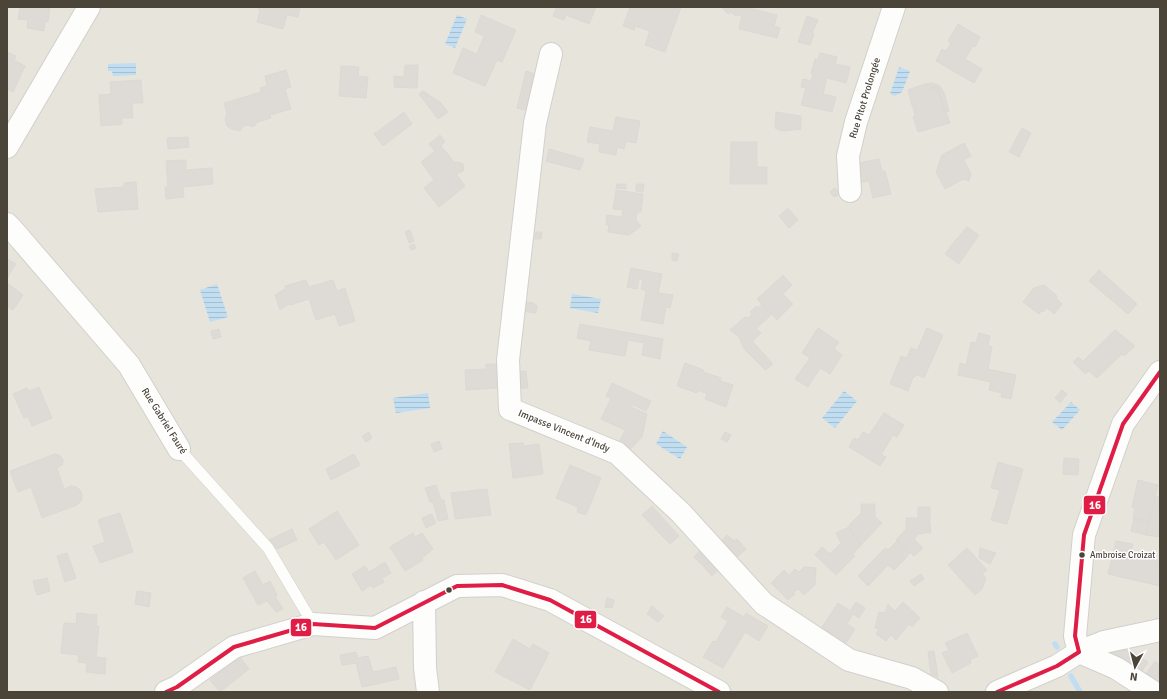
<svg xmlns="http://www.w3.org/2000/svg" width="1167" height="699" viewBox="0 0 1167 699" font-family="Signika,sans-serif">
	<style>
		.residential { fill: #e7e4dc }
		.water { fill: url(#water-rules) }
		.lines { fill: none; stroke-linecap: round; stroke-linejoin: round }
		.stream { stroke: #c0ddf1; stroke-width: 5.5 }
		.building { fill: #dedbd6; stroke: #dcd9d4 }
		.service-casing { stroke: #d2d0cb; stroke-width: 12 }
		.minor-casing { stroke: #d2d0cb; stroke-width: 24 }
		.tertiary-casing { stroke: #d2d0cb; stroke-width: 24 }
		.service { stroke: #fdfdfc; stroke-width: 11 }
		.minor { stroke: #fdfdfc; stroke-width: 22 }
		.tertiary { stroke: #fdfdfc; stroke-width: 22 }
		.bus-1-casing { stroke: #fff; stroke-width: 7 }
		.bus-1 { stroke: #df1d45; stroke-width: 4 }
		.bus-dot { fill: #4b4439; stroke: #fff; stroke-width: 1.5 }
		.labels { text-anchor: middle; dominant-baseline: central; stroke-width: 3; stroke-linejoin: round; paint-order: stroke }
		.bus-label { font-size: 9px; fill: #4b4439; stroke: #fff; text-anchor: start }
		.street-label { font-size: 10px; fill: #4b4439; stroke: #fff }
		.line-badge { stroke: #fff; stroke-width: 1.5 }
		.badge-label { font-size: 11px; text-anchor: middle; font-weight: bold; fill: #fff }
	</style>
	<defs>
		<pattern id="water-rules" width="6" height="5" patternUnits="userSpaceOnUse"><rect width="6" height="5" fill="#c0ddf1"/><path d="M0 2.5h6" fill="none" stroke="#a6bfcf"/></pattern>
	</defs>
	<rect width="100%" height="100%" fill="#f4f2ee"/>
	<!-- residential -->
	<path class="residential" d="M7 7H1160V692H7Z"/>
	<!-- water -->
	<path class="water" d="M457 15 467 19 455 48 445 44Z
		M136 63V75L113 76 112 71H108V64Z
		M899 67 910 71 902 92 895 96 890 94Z
		M217 284 228 317 210 322 200 290Z
		M572 294 601 299 598 313 570 308Z
		M844 391 857 401 835 428 822 418Z
		M428 393 430 408 396 413 393 398Z
		M1071 402 1080 410 1062 430 1052 422Z
		M663 431 687 447 680 459 656 444Z"/>
	<g class="lines">
		<!-- stream -->
		<path class="stream" d="M1055 644 1057 647
			M1071 676 1080 692"/>
	</g>
	<!-- building -->
	<path class="building" d="M20 7H50L48 22H45L44 31 27 28 28 20 18 19Z
		M258 7H300L298 17 287 15 283 29 257 22 260 10 258 9Z
		M557 7H596L589 24 566 15 564 20 553 16Z
		M630 7H634L641 9 642 7H660L664 9 665 7H681L665 52 645 45 650 31 635 26 634 30 623 26Z
		M721 7H749V8L777 15 774 26 780 28 777 38 739 29 742 16 734 15 731 12 728 14Z
		M481 15 516 30 502 62 497 60 485 86 453 73 463 48 477 54 484 36 475 32Z
		M807 16 818 20 812 33 814 34 810 45 798 42Z
		M958 24 980 37 975 47 973 46 965 59 982 69 974 83 936 61 942 49 946 51 951 43 948 41Z
		M7 52 16 56 14 60 25 66 13 92 7 89Z
		M820 53 837 57 835 64 850 67 846 83 827 78 823 94 836 97 832 112 801 105 806 88 801 87 803 79 811 81 813 74 811 73 815 59 818 60Z
		M405 65H418L417 88 394 87V76L404 77Z
		M341 66 359 67 358 76 368 77 366 98 339 96Z
		M286 70 291 87 285 89 291 109 270 115 271 118 258 122 253 127 247 125 243 127 240 131 232 129 227 126 225 118 227 114 224 103 261 92 260 88 267 86 265 76Z
		M526 71 538 75 529 111 517 108Z
		M141 80 143 103H132L133 118H122V124L101 126 99 95 111 94 110 82Z
		M932 83 940 86 944 93 949 111 945 112 937 87 927 90 925 84Z
		M925 84 927 90 937 87 950 123 918 132 913 117 915 116 914 111H917L914 102H911L908 90Z
		M423 91 440 102 448 112 438 119 419 94Z
		M911 102H914L917 111H914Z
		M404 112 412 124 383 146 374 134Z
		M776 112 801 116V129L782 131 775 128Z
		M616 117 640 121 636 143 626 141 624 149 617 147 616 155 599 152 600 144 587 142 590 127 613 131Z
		M1022 128 1031 133 1019 157 1009 152Z
		M440 135 445 142 441 146 455 163 458 162 463 164 464 170 461 172 456 174 465 186 439 207 424 188 434 180 421 162 435 151 429 144Z
		M188 137 189 147 168 149 167 138Z
		M731 142H757V167H767V184H730Z
		M964 143 971 156 964 160 971 174 969 181 963 179 945 189 936 172 942 155Z
		M549 149 584 159 580 170 546 161Z
		M879 159 882 171H885L891 194 873 198 869 181 858 183 854 164Z
		M186 160V170L212 168 213 184 183 187 184 197 166 199 165 187H168L166 161Z
		M136 182 138 209 98 212 95 189 124 187V183Z
		M617 184H626V189L616 188Z
		M636 184H644L643 192 636 191Z
		M835 188 840 194 834 197 830 192Z
		M616 190 643 194 641 212H637L636 220 641 226 629 235 608 232 609 225H606L607 215 622 217 623 210 613 209Z
		M788 208 798 220 789 228 779 216Z
		M967 227 979 235 959 264 945 254 954 242Z
		M410 230 414 241 409 243 405 232Z
		M536 232H542L541 239H535Z
		M414 244 416 248 411 250 409 246Z
		M672 253 679 254 677 261 672 260Z
		M7 259 16 264 7 278Z
		M631 268 662 274 658 293 673 295 670 308 666 307 663 324 641 320 646 291 641 289 643 280 639 279 637 289 627 287Z
		M1099 270 1137 304 1128 314 1089 281Z
		M783 275 792 285 783 294 793 304 777 320 757 299Z
		M306 280 309 287 333 280 337 291 345 288 355 321 339 326 335 314 316 320 309 299 290 305 289 304 280 310 275 295 285 289V286Z
		M7 283 23 295 13 310 7 306Z
		M1044 285 1057 296 1056 298 1062 304 1054 314 1047 308 1043 312 1042 311 1039 314 1023 302 1034 288Z
		M521 302 533 303 537 306 536 313 520 311Z
		M762 304 772 314 756 329 761 333 744 349 739 337 730 330 745 317 748 318 752 314 750 312 756 306 758 308Z
		M580 324 663 339 660 359 642 355 644 343 628 340 625 356 589 350 591 341 577 338Z
		M818 328 839 342 834 349 842 355 830 374 820 368 808 387 795 379 810 358 802 353Z
		M927 328 943 335 924 378 918 375 913 377 908 391 890 384 901 356 907 358 911 348 917 350Z
		M219 329 221 337 213 339 211 331Z
		M1115 330 1135 346 1124 356 1122 354 1097 378 1089 371 1085 374 1073 362 1078 357 1083 361Z
		M979 333 990 336 988 346 992 347 988 369 1016 375 1011 399 1001 397 1002 393 989 390 991 382 958 375 960 363 966 365 971 342 976 343Z
		M752 341 773 364 765 370 744 349Z
		M685 363 704 370 703 372 721 378 720 381 733 385 726 407 705 399 707 394 698 390 697 393 677 386Z
		M486 364H504L501 390 497 388 466 390 465 370 486 369Z
		M526 371 528 388 515 389 512 372Z
		M612 383 651 401 646 411 633 405 631 407 647 414 642 437 627 453 617 447 625 430 601 419 611 398 606 396Z
		M39 387 52 418 32 426 28 417 24 418 13 394 27 388 29 391Z
		M1062 390 1067 394 1060 403 1055 398Z
		M884 413 904 425 897 437 893 435 881 455 886 457 880 466 849 447 854 438 858 440 863 432 869 435Z
		M369 432 372 438 366 442 362 436Z
		M725 432 731 435 727 442 721 439Z
		M439 441 442 449 434 452 431 444Z
		M523 443 524 446 539 444 543 474 513 478 509 444Z
		M55 454 59 455 63 459V462L62 465 57 468 64 489 71 486 76 487 80 490 82 494V499L80 502 77 505 42 518 31 487 18 492 10 471Z
		M354 454 360 465 331 480 326 469Z
		M1064 458 1079 459 1078 475 1063 474Z
		M998 462 1023 469 1007 524 991 520 1000 490 991 488Z
		M570 465 601 478 586 515 577 512 578 507 556 498Z
		M1138 480 1158 485 1149 521 1133 519 1135 508 1132 507Z
		M436 485 441 500H444L448 519 438 521 433 502H430L425 488Z
		M487 489 491 515 455 519 451 493Z
		M1155 496 1160 497V527L1158 537 1146 535Z
		M861 504H875V517L882 523 862 544 854 537 849 525 861 513Z
		M652 506 679 536 670 544 642 515Z
		M918 507H930V523H925V533L919 534 914 539 923 548 914 556 896 540 906 529V518H918Z
		M337 511 359 545 336 560 324 542 319 545 309 529Z
		M120 513 133 552 100 563 93 546 105 542 98 520Z
		M432 514 436 523 426 528 422 518Z
		M1134 519 1149 521 1146 535 1131 531Z
		M925 523H930L931 533H925Z
		M849 527 854 537 862 544 853 554 855 556 836 575 815 555 822 547 830 554 841 543 836 533Z
		M292 529 297 540 277 549 269 540Z
		M413 533 415 537 422 533 433 549 422 558 423 560 405 571 390 547Z
		M727 535 734 541 737 539 746 549 735 559 717 546Z
		M897 541 906 549 900 555 904 560 894 570 888 565 868 586 858 576 884 549H889Z
		M1116 541 1133 544 1130 554 1160 561V586L1108 574Z
		M967 548 987 570 982 574 986 578 982 589 975 595 948 565Z
		M980 548 996 553 990 564 979 558Z
		M701 549 710 560 704 567 694 557Z
		M906 549 910 553 904 560 900 555Z
		M67 553 76 578 65 582 57 556Z
		M710 560 719 569 712 576 704 567Z
		M385 562 391 573 382 578 384 582 373 588 371 585 362 591 352 574 365 566 369 572Z
		M804 567 816 568 815 585 804 595 798 589 793 593 795 594 788 600 771 583 784 570 789 575 795 569 799 572Z
		M255 571 263 585 270 581 277 595 275 596 283 609 276 612 267 601 258 605 243 578Z
		M921 574 924 579 914 586 910 581Z
		M47 578 50 591 37 595 33 581Z
		M137 591 151 593 149 607 135 604Z
		M607 598 614 600 612 608 605 607Z
		M856 602 865 608 859 618 853 614 847 624 855 629 846 643 822 627 838 603 850 611Z
		M903 602 920 618 912 627 909 624 896 640 891 635 886 641 876 634 879 629 875 628 879 612 885 613 888 604 895 611Z
		M652 606 664 616 658 622 647 614Z
		M727 607 744 617 746 613 768 626 759 641 745 632 723 668 703 657 713 641 716 642 728 621 721 617Z
		M77 613 97 615 96 626H99L96 657 106 658 105 674 86 672 87 663 78 662 79 655 61 653 64 623 76 624Z
		M825 629 833 634 830 639 822 634Z
		M967 633 978 656 970 660 971 663 952 673 942 653 949 650 945 643Z
		M513 639 530 649 533 644 549 653 530 690 495 672Z
		M1124 646 1148 662 1142 671 1109 650Z
		M934 651 938 677 931 674 928 652Z
		M356 652 358 658 368 656 373 672 396 667 399 679 362 687 356 663 342 665 340 655Z
		M240 657 249 669 220 692 210 680Z
		M1155 661 1160 665V671L1154 679 1146 674Z
		M1160 671V680L1159 682 1154 679Z"/>
	<g class="lines">
		<!-- service casing -->
		<g class="service-casing">
			<path id="service" d="M179 449 268 548 313 624"/>
		</g>
		<!-- minor casing -->
		<g class="minor-casing">
			<path id="minor" d="M551 54 535 123 508 360 510 409 617 453 681 513 764 604 849 660 912 678 937 692
				M850 191 848 156 856 122 894 7
				M7 224 11 228 129 365 179 449
				M424 602 425 668 428 692
				M1079 652 1075 636 1084 535 1123 424 1160 372
				M1079 652 1116 668 1153 692
				M166 692 177 687 234 647 313 624 375 628 457 586 502 585 550 600 719 692
				M997 692 1057 666 1079 652 1104 642 1160 630"/>
		</g>
		<!-- tertiary casing -->
		<g class="tertiary-casing">
			<path id="tertiary" d="M7 147 89 7"/>
		</g>
		<!-- service -->
		<use href="#service" class="service"/>
		<!-- minor -->
		<use href="#minor" class="minor"/>
		<!-- tertiary -->
		<use href="#tertiary" class="tertiary"/>
		<!-- bus-1 casing -->
		<g class="bus-1-casing">
			<path id="bus-1" d="M1079 652 1075 636 1084 535 1123 424 1160 372
				M166 692 177 687 234 647 313 624 375 628 457 586 502 585 550 600 719 692
				M997 692 1057 666 1079 652"/>
		</g>
		<!-- bus-1 -->
		<use href="#bus-1" class="bus-1"/>
	</g>
	<!-- markers -->
	<g class="bus-dot">
		<circle cx="1082" cy="555" r="3.5"/>
		<circle cx="449" cy="590" r="3.5"/>
	</g>
	<g class="labels">
		<!-- bus labels -->
		<g class="bus-label">
			<text x="1090" y="555">Ambroise Croizat</text>
		</g>
		<!-- street labels -->
		<g class="street-label">
			<text transform="translate(865 98) rotate(-73)">Rue Pitot Prolongée</text>
			<text transform="translate(164 421) rotate(58)">Rue Gabriel Fauré</text>
			<text transform="translate(564 431) rotate(22)">Impasse Vincent d'Indy</text>
		</g>
	</g>
	<g class="line-badge">
		<rect x="1083" y="495" width="23" height="20" rx="4" fill="#df1d45"/>
		<rect x="574" y="610" width="23" height="19" rx="4" fill="#df1d45"/>
		<rect x="290" y="618" width="22" height="19" rx="4" fill="#df1d45"/>
	</g>
	<g class="badge-label">
		<text x="1095" y="509">16</text>
		<text x="586" y="623">16</text>
		<text x="301" y="631">16</text>
	</g>
	<!-- border -->
	<rect width="1167" height="699" fill="none" stroke="#4b4439" stroke-width="16"/>
	<!-- north arrow -->
	<g transform="translate(1135 667) rotate(187)" stroke="#ffffff" stroke-width="3" paint-order="stroke">
	<path d="M0-3L7 15L0 10L-7 15Z" fill="#4b4439"/>
	<text y="-6" font-size="11" font-weight="bold" text-anchor="middle" fill="#4b4439">N</text>
	</g>
</svg>
